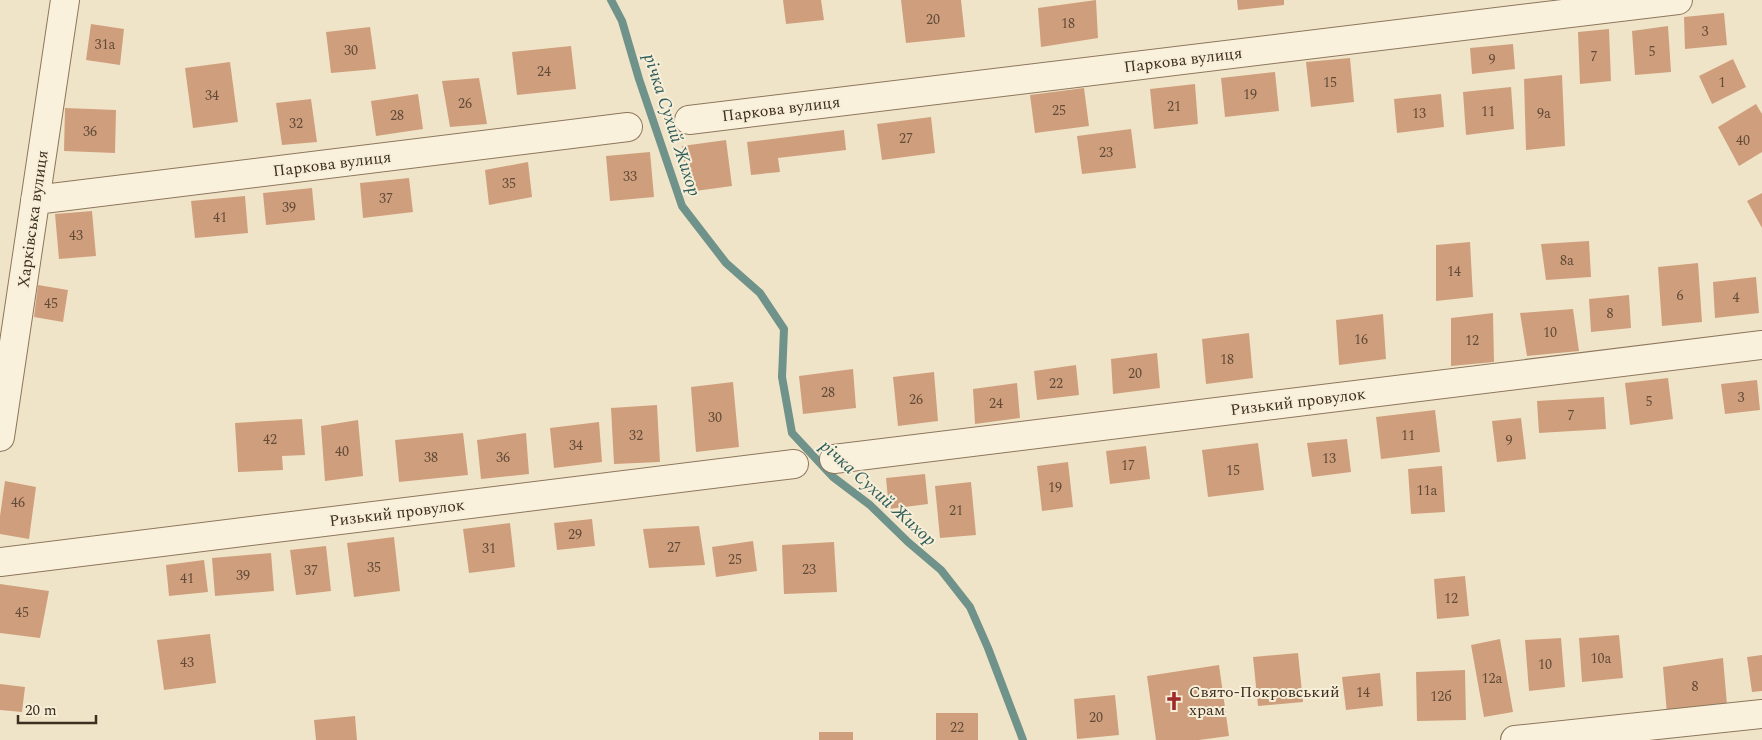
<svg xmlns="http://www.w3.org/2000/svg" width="1762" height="740" viewBox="0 0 1762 740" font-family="Spectral,serif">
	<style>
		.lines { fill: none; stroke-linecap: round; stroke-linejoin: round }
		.stream { stroke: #6f938a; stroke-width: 8 }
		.building { fill: #cf9f7d }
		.street-casing { stroke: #8d765c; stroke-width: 30 }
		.street { stroke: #faf1dc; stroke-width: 28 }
		.labels { text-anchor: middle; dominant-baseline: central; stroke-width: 4; stroke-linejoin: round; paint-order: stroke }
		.number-label { font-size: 14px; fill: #624a37 }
		.street-label { font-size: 16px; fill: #3d2e20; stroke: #f7eed8 }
		.poi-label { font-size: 16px; fill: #3d2e20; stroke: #f7eed8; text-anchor: start }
		.water-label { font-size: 18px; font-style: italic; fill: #2f5d5a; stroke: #f7eed8 }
	</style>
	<rect width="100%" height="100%" fill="#f0e4c8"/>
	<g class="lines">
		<!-- stream -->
		<path class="stream" d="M611 0 622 21 639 79 682 206 726 263 760 293 784 329 782 377 792 433 833 477 870 505 908 542 941 570 970 607 988 648 1023 740"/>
	</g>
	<!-- building -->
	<path class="building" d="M783 0H821L824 20 786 24Z
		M901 0H961L965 37 906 43Z
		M1096 0 1098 38 1041 47 1038 8Z
		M1237 0H1284V5L1238 10Z
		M1724 13 1727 45 1685 49 1684 17Z
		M91 24 124 29 120 65 86 60Z
		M1668 26 1671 72 1635 75 1632 31Z
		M370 27 376 69 331 73 326 32Z
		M1609 29 1611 81 1580 84 1578 32Z
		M1513 44 1515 69 1472 74 1470 48Z
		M571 46 576 89 517 95 512 52Z
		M1350 58 1354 102 1311 107 1306 62Z
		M1733 59 1746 87 1712 104 1699 76Z
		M230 62 238 122 193 128 185 68Z
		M1275 72 1279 111 1225 117 1221 78Z
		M1562 75 1565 146 1526 150 1524 79Z
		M479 78 487 124 450 127 442 81Z
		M1195 84 1198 124 1154 129 1150 89Z
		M1511 87 1514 129 1466 135 1463 92Z
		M1084 88 1089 126 1035 133 1030 95Z
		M418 94 423 129 376 136 371 101Z
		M1441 94 1444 127 1397 133 1394 99Z
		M311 99 317 142 282 145 276 103Z
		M1756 104 1762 114V152L1739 166 1718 127Z
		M65 108 116 110 115 153 64 151Z
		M931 117 935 153 882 160 877 124Z
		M1131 129 1136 168 1082 174 1077 136Z
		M844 130 846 150 778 158 780 172 751 175 747 142Z
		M726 140 732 186 688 192 682 146Z
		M650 152 654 197 610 201 606 156Z
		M528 162 532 197 489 205 485 170Z
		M409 178 413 212 363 218 360 183Z
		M312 188 315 220 266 225 263 193Z
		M1762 193V228L1747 201Z
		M245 196 248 233 195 238 191 201Z
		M92 211 96 256 59 259 55 214Z
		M1589 241 1591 277 1546 280 1541 244Z
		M1470 242 1473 297 1436 301V245Z
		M1698 263 1702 322 1662 326 1658 267Z
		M1756 277 1759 313 1715 318 1713 282Z
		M38 285 68 290 63 322 34 317Z
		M1629 295 1631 328 1591 332 1589 299Z
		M1573 309 1579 351 1527 356 1520 313Z
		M1493 313 1494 362 1451 366V318Z
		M1383 314 1386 359 1339 365 1336 320Z
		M1249 333 1253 378 1206 384 1202 339Z
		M1157 353 1160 388 1113 394 1111 359Z
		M1076 365 1079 395 1037 400 1034 371Z
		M853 369 856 408 803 414 799 376Z
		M934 372 938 421 898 426 893 377Z
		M1668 378 1673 419 1630 425 1625 383Z
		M1757 380 1760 410 1725 414 1721 384Z
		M733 382 739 447 696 452 691 387Z
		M1017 383 1020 418 975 424 973 389Z
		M1604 397 1606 429 1539 433 1537 401Z
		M657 405 660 462 614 464 611 408Z
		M1435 410 1440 452 1381 459 1376 417Z
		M1521 418 1526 459 1497 462 1492 421Z
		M302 419 305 455 282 456 283 470 238 472 235 423Z
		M358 420 363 476 325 481 321 426Z
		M599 422 602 462 554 468 550 428Z
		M463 433 468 475 399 482 395 440Z
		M526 433 529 474 481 479 477 440Z
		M1347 439 1351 472 1312 477 1307 443Z
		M1258 443 1264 490 1208 497 1202 450Z
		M1146 446 1150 479 1110 484 1106 451Z
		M1068 462 1073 507 1042 511 1037 466Z
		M1442 466 1445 512 1411 514 1408 469Z
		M925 474 928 504 889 509 886 478Z
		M5 481 36 487 29 539 0 534V516Z
		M971 482 976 535 940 538 935 486Z
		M592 519 595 546 557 550 554 523Z
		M510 523 515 567 469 573 463 529Z
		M699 526 705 565 649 568 643 529Z
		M394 537 400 591 354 597 347 543Z
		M753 541 757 571 716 577 712 547Z
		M834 542 837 592 784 594 782 545Z
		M326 546 331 591 296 595 290 550Z
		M271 553 274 591 215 596 212 558Z
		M204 560 208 592 169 596 166 565Z
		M1465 576 1469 616 1437 619 1434 579Z
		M0 584 49 591 40 638 0 633Z
		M210 634 216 683 164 690 157 640Z
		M1619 635 1623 678 1582 682 1579 638Z
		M1561 638 1565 687 1529 691 1525 640Z
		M1500 639 1513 712 1484 717 1471 645Z
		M1298 653 1303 702 1258 706 1253 657Z
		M1762 655V691L1752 692 1747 657Z
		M1723 658 1727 705 1667 714 1663 667Z
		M1219 665 1229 736 1199 740H1156L1147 676Z
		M1465 670 1466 720 1417 721 1416 672Z
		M1380 673 1383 706 1346 710 1342 677Z
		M0 684 25 687 22 712 0 710Z
		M1115 695 1119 735 1077 739 1074 699Z
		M936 713H978V740H936Z
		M355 716 357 740H316L314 720Z
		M819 732H853V740H819Z"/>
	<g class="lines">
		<!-- street casing -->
		<g class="street-casing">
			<path id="street" d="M689 120 1678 0
				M35 200 628 127
				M0 437 65 0
				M834 459 1762 345
				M0 562 794 464
				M1515 740 1762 714"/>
		</g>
		<!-- street -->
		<use href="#street" class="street"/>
	</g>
	<!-- icons -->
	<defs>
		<g id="church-bare" transform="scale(1.5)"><path d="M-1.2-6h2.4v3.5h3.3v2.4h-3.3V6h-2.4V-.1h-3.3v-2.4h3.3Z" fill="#9e2a2b" stroke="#f7eed8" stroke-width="2.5" paint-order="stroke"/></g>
	</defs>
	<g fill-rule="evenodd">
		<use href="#church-bare" x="1174" y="701"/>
	</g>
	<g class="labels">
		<!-- number labels -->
		<g class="number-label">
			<text x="933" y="19">20</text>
			<text x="1068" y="23">18</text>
			<text x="1705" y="31">3</text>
			<text x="105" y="44">31а</text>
			<text x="351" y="50">30</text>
			<text x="1652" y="51">5</text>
			<text x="1594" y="56">7</text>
			<text x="1492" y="59">9</text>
			<text x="544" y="71">24</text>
			<text x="1330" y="82">15</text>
			<text x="1722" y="82">1</text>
			<text x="1250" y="94">19</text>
			<text x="212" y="95">34</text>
			<text x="465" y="103">26</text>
			<text x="1174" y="106">21</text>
			<text x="1059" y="110">25</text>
			<text x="1488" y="111">11</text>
			<text x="1419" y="113">13</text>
			<text x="1544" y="113">9а</text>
			<text x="397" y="115">28</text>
			<text x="296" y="123">32</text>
			<text x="90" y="131">36</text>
			<text x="906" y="138">27</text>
			<text x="1743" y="140">40</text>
			<text x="1106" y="152">23</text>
			<text x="630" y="176">33</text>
			<text x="509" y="183">35</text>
			<text x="386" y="198">37</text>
			<text x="289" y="207">39</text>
			<text x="220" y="217">41</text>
			<text x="76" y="235">43</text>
			<text x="1567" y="260">8а</text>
			<text x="1454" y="271">14</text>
			<text x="1680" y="295">6</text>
			<text x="1736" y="297">4</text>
			<text x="51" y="303">45</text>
			<text x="1610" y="313">8</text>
			<text x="1550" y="332">10</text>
			<text x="1361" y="339">16</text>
			<text x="1472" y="340">12</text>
			<text x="1227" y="359">18</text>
			<text x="1135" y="373">20</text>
			<text x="1056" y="383">22</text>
			<text x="828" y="392">28</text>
			<text x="1741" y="397">3</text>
			<text x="916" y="399">26</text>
			<text x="1649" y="401">5</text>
			<text x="996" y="403">24</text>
			<text x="1571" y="415">7</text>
			<text x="715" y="417">30</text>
			<text x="636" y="435">32</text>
			<text x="1408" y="435">11</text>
			<text x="270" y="439">42</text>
			<text x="1509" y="440">9</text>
			<text x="576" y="445">34</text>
			<text x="342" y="451">40</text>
			<text x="431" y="457">38</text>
			<text x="503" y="457">36</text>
			<text x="1329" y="458">13</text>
			<text x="1128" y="465">17</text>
			<text x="1233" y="470">15</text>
			<text x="1055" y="487">19</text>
			<text x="1427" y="490">11а</text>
			<text x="18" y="502">46</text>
			<text x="956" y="510">21</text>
			<text x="575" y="534">29</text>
			<text x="674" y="547">27</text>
			<text x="489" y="548">31</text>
			<text x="735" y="559">25</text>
			<text x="374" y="567">35</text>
			<text x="809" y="569">23</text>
			<text x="311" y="570">37</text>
			<text x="243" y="575">39</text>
			<text x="187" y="578">41</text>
			<text x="1451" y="598">12</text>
			<text x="22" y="612">45</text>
			<text x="1601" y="658">10а</text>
			<text x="187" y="662">43</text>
			<text x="1545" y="664">10</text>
			<text x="1492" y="678">12а</text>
			<text x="1695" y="686">8</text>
			<text x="1363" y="692">14</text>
			<text x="1441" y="696">12б</text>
			<text x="1096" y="717">20</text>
			<text x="957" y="727">22</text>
		</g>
		<!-- street labels -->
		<g class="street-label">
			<text transform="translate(1183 60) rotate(-7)">Паркова вулиця</text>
			<text transform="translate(781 109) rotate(-7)">Паркова вулиця</text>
			<text transform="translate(332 164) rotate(-7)">Паркова вулиця</text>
			<text transform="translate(33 219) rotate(-82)">Харківська вулиця</text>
			<text transform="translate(1298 402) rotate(-7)">Ризький провулок</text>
			<text transform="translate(397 513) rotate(-7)">Ризький провулок</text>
		</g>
		<!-- poi labels -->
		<g class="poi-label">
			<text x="1189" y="692">Свято-Покровський<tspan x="1189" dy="18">храм</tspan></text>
		</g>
		<!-- water labels -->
		<g class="water-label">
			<text transform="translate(672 125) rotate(72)">річка Сухий Жихор</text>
			<text transform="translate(878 493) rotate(42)">річка Сухий Жихор</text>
		</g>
	</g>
	<!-- scale -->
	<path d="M18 715v8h78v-8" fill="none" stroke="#3d2e20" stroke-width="2.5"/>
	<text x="25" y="715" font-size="15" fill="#3d2e20" stroke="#f7eed8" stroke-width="4" paint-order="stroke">20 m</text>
</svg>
